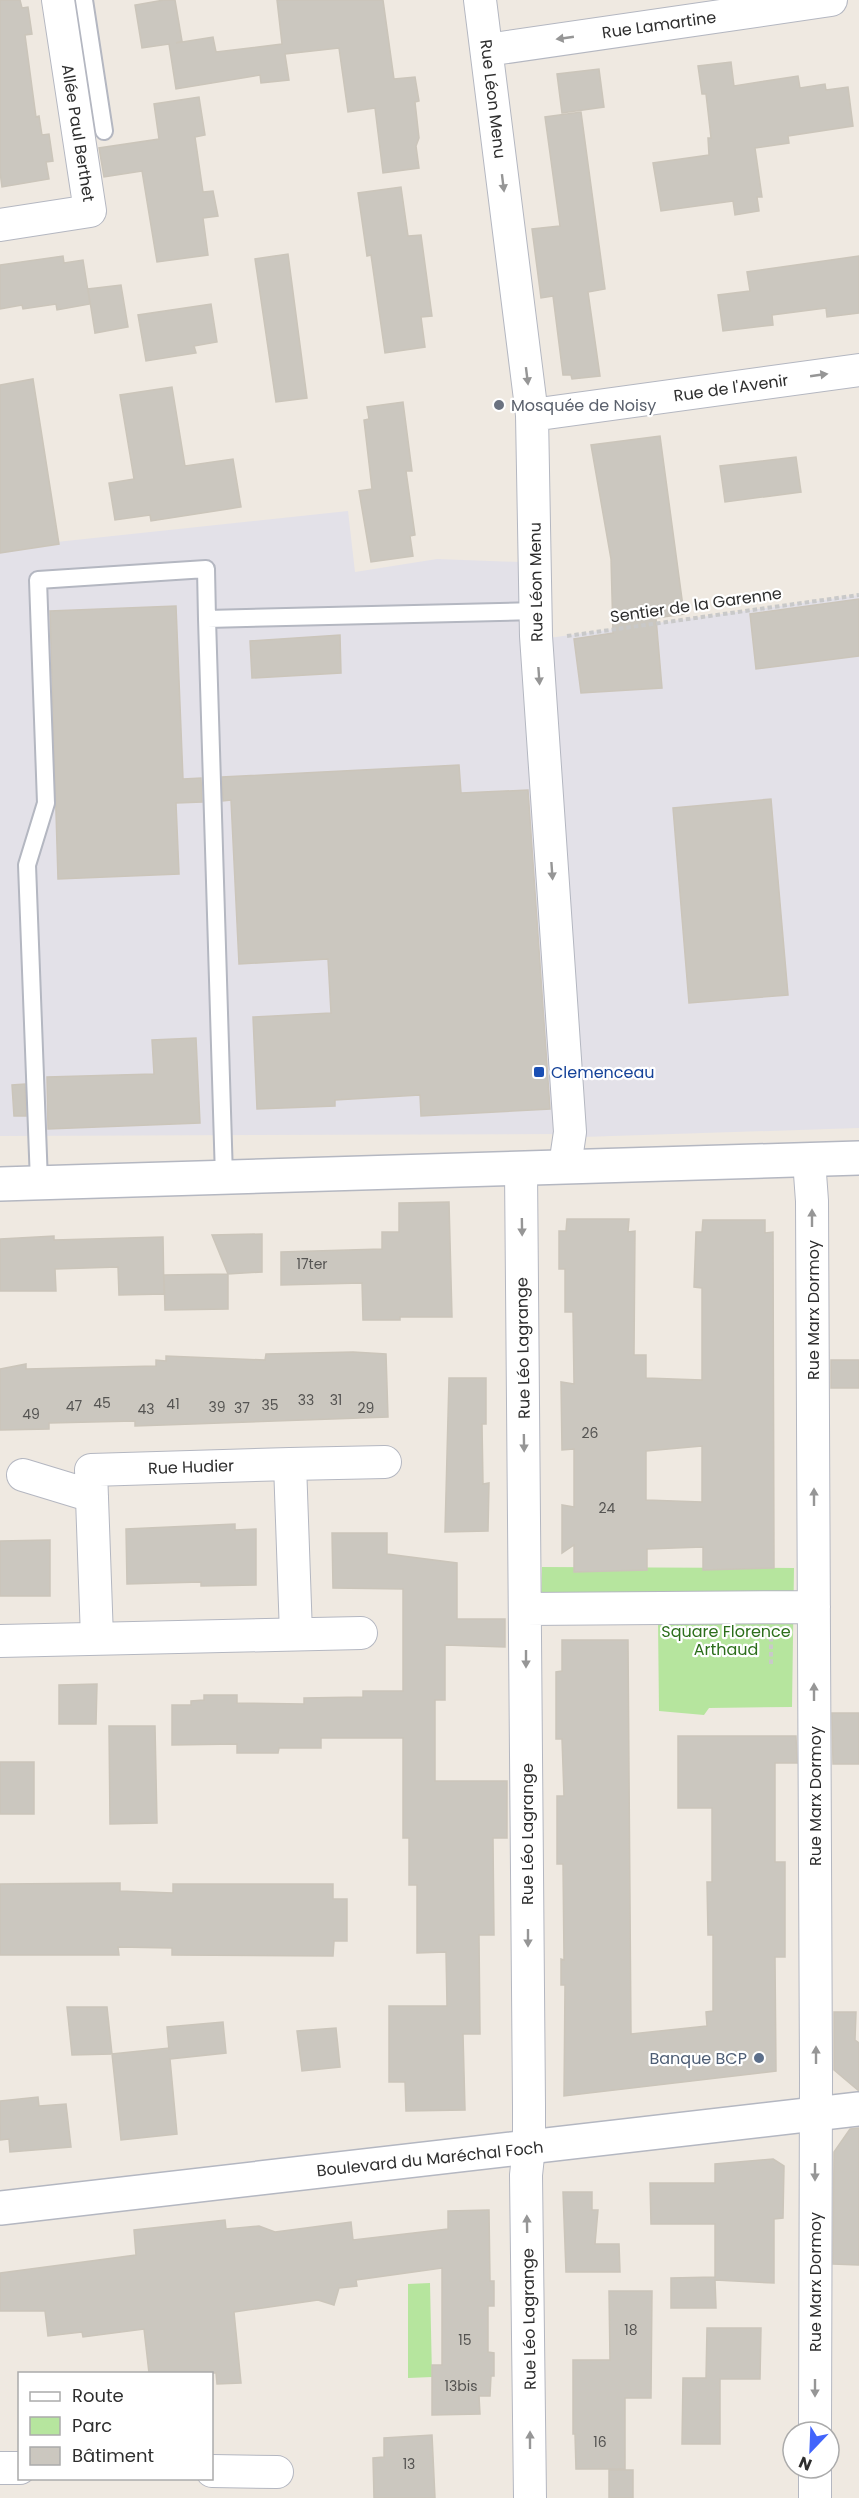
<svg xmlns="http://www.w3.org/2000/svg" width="859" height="2498" viewBox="0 0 859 2498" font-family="Poppins,sans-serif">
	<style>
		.industrial { fill: #e3e1e8 }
		.green { fill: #b6e59e }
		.building { fill: #cbc7bf; stroke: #cbc5ba; stroke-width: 1.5; fill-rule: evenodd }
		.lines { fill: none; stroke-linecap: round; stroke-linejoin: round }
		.lane-casing { stroke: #b4b7c1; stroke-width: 20 }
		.street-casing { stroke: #b4b7c1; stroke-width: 34 }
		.secondary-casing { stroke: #b4b7c1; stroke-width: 36 }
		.path { stroke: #c9c9c9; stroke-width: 4; stroke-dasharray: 4.5 3; stroke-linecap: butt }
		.lane { stroke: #fff; stroke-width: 16 }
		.street { stroke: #fff; stroke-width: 32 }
		.secondary { stroke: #fff; stroke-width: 33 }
		.oneway { fill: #969696 }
		.worship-dot { fill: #6b7280; stroke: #fff; stroke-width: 2 }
		.transit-dot { fill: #1a4fb4; stroke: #fff; stroke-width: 2 }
		.service-dot { fill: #5c6f8a; stroke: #fff; stroke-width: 2 }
		.labels { text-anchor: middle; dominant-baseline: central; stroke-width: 4.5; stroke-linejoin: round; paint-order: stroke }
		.number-label { font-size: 14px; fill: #555452 }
		.street-label { font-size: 16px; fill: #2e2e2e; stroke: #fff }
		.worship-label { font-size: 16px; fill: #5b616d; stroke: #fff; text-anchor: start }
		.transit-label { font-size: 16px; fill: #164399; stroke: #fff; text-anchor: start }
		.park-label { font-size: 16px; fill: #2c6e1b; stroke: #fff }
		.service-label { font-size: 16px; fill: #4e5e75; stroke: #fff; text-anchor: end }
	</style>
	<rect width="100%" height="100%" fill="#efe9e1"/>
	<!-- industrial -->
	<path class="industrial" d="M348 511 355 572 437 559 520 562 558 1134 0 1136V548Z
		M859 595V1128L582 1137 549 638Z"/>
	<!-- green -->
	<path class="green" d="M542 1567 794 1568 792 1707 709 1708 704 1715 659 1711 658 1621 541 1620Z
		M430 2283 432 2377 408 2378V2284Z"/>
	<!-- building -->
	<path class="building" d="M0 0H20L22 8 28 7 32 34 25 35 36 117 39 116 42 135 49 134 53 161 46 162 49 179 2 187 0 172Z
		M164 0H175L182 41 176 43 213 37 216 52 282 44 277 0H383L394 79 415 77 419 101 415 102 419 138 416 146 419 168 383 173 375 108 348 112 339 48 285 54 289 80 261 83 260 75 176 89 169 44 142 48 135 5Z
		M731 62 734 86 798 76 800 88 825 84 826 90 848 87 853 126 788 136 789 143 755 148 762 197H757L759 211 735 215 733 201 661 211 653 163 709 155 708 138H711L706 94H702L698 66Z
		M599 69 604 107 562 113 557 74Z
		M199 97 205 135 195 137 203 192 213 191 218 216 203 218 208 255 157 262 142 171 104 177 99 148 159 139 154 104Z
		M581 112 605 289 588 292 600 376 572 379 571 375H563L553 296 541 298 532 229 560 226 545 117Z
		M401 187 408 236 421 235 432 316 421 317 425 347 385 353 371 255 367 256 358 193Z
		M288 254 307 398 276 402 255 259Z
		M63 256 64 263 83 260 90 304 57 310 56 304 23 309 22 305 0 309V265Z
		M859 256V313L827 317 826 308 772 315 773 325 723 331 718 295 750 291 747 272Z
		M121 285 128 327 95 333 88 289Z
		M211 304 217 342 194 346 196 353 146 361 138 315Z
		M33 379 59 544 0 553V385Z
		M172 387 185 466 233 459 241 507 151 521 150 515 115 520 109 483 134 479 120 395Z
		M403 402 412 471H406L415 535 410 536 413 556 371 562 359 491 372 489 364 420 369 419 367 407Z
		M660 436 684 614 656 618 662 688 581 693 574 639 613 633 611 559 591 445Z
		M796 457 801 492 725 502 720 466Z
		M859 599V656L756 669 750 614Z
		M176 606 183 779 201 778 202 802 176 803 179 874 58 879 50 611Z
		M340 635 341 673 252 678 250 641Z
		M459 765 461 793 528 790 550 1109 421 1116 420 1095 335 1100V1106L257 1109 253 1017 331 1013 328 959 239 964 231 800 223 801 222 777Z
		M771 799 788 995 689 1003 673 808Z
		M196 1038 200 1123 48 1129 47 1077 154 1074 152 1040Z
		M25 1084 26 1116H14L12 1085Z
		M449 1202 452 1317H400V1320H363L362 1283 281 1285V1252L382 1249V1232H399V1203Z
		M567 1219H629L628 1232 635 1231 634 1355H646V1378L702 1380V1288L694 1287 696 1232H702L703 1220H765V1233L773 1232 774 1568 703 1570V1547L647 1549V1570L574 1572V1545L562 1553V1505L574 1507V1449L562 1450 561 1382 574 1384 573 1312H565V1269H559V1231H566ZM702 1446V1502L646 1500V1451Z
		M262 1234V1272L228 1274 212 1235Z
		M54 1236V1240L163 1237 164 1294 119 1295 118 1267 55 1269 56 1291H0V1239Z
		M228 1274V1309L165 1310 164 1275Z
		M353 1352 386 1354 388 1417 164 1425 135 1426V1421L49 1423V1429L0 1430V1369L26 1364V1369L156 1366V1360L166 1361V1356L265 1360 266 1354Z
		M831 1360H859V1388H831Z
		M449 1378H486V1424H482L483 1484 489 1483 488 1531 445 1532Z
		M235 1524V1530L256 1529V1585L201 1586V1582L127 1584 126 1529Z
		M332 1533H387V1554L457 1563V1619H505V1647L445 1645V1700H435V1781H507V1838H493L494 1935H479L480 2034H463L465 2110 406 2111 405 2082H389V2006H447L446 1952 417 1953V1885H409V1838H403V1738H321V1748H279L278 1753H237V1744L172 1745V1705H191V1701L204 1700V1695H237V1703L304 1704V1698L363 1697V1691H403V1589L333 1588Z
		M50 1540V1596H0V1541Z
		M562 1640H628L631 2034 707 2026 706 2012 713 2011V1935H708L707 1882H712V1808H678V1736H796L797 1763H775V1862H785V1957H775L776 2071 564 2096 565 1985H561V1959L564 1960 563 1864H557V1796H564L562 1739H556V1672L562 1671Z
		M97 1684 96 1724H59V1685Z
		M832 1713H859V1764H833Z
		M109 1726H155L157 1823 110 1824Z
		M0 1762H34V1814H0Z
		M120 1883V1891L173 1893V1884H333V1899H347V1941H334L333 1956 172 1955V1948L118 1947 119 1955H0V1884Z
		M67 2007H107L112 2054 72 2055Z
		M834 2012H856L855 2040 859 2043V2091L834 2070Z
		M223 2022 226 2053 170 2059 177 2134 121 2140 112 2054 169 2048V2050L167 2027Z
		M336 2028 340 2067 302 2071 297 2031Z
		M38 2097 39 2106 66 2104 71 2147 10 2152 9 2139 0 2140V2101Z
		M859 2128V2265L833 2264 834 2152 850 2129Z
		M773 2159 784 2166 783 2218 774 2219V2283L715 2280 716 2308H671V2278L715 2277V2224H651L650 2183H715V2164Z
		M563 2192H592V2210H598L595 2244H619L620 2272H566Z
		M489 2210 490 2281H494V2306H488V2352L494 2353V2376H491L490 2396H479L480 2414 432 2415V2365H442V2268L356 2280 357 2286 339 2288 334 2305 318 2300 234 2312 241 2383 217 2384 216 2373H149L144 2329 83 2337 82 2332 48 2336 45 2311H0V2273L136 2255 134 2230 225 2220 226 2229 259 2226 275 2232 351 2222 353 2240 448 2229V2211Z
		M609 2291H652L651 2398H625V2469H576L575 2434H573V2360H610Z
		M707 2328H761L760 2379H720V2444H682L683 2378H706Z
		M432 2435 435 2498H374L373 2458 384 2457V2438Z
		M609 2470H633V2498H609Z"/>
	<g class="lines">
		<!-- lane casing -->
		<g class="lane-casing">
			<path id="lane" d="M84 0 104 131
				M224 1177 207 619 536 611
				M39 1182 27 865 46 803 38 580 206 569 207 619"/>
		</g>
		<!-- street casing -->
		<g class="street-casing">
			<path id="street" d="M480 0 532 415 536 636 570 1132 565 1166
				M487 50 831 0
				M0 225 90 211 58 0
				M532 415 859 370
				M809 1160 812 1201 816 2078 815 2432
				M521 1169 529 2106V2147L526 2175 530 2498
				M290 1464 385 1462
				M23 1475 92 1496
				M525 1609 814 1607
				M97 1638 91 1470 290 1464 296 1634
				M0 1641 361 1633
				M0 2468H20
				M212 2471 277 2472
				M815 2498V2468"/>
		</g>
		<!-- secondary casing -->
		<g class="secondary-casing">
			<path id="secondary" d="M0 1184 859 1158
				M0 2208 859 2109"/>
		</g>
		<!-- path -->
		<path class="path" d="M567 636 859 595
			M771 1664V1638"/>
		<!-- lane -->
		<use href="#lane" class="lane"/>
		<!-- street -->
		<use href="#street" class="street"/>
		<!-- secondary -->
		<use href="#secondary" class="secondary"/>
	</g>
	<!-- one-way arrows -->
	<defs><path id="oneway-solid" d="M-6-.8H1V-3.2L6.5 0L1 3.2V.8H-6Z" transform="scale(1.5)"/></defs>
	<g class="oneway">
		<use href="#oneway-solid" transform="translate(565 38) rotate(172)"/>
		<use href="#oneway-solid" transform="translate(503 183) rotate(83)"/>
		<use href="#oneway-solid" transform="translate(819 375) rotate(-8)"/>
		<use href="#oneway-solid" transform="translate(527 376) rotate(83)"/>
		<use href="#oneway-solid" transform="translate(539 676) rotate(86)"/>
		<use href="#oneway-solid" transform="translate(552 871) rotate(86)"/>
		<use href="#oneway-solid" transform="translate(812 1218) rotate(-90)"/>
		<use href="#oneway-solid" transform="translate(522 1227) rotate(89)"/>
		<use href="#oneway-solid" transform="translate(524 1443) rotate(89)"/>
		<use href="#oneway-solid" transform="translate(814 1497) rotate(-90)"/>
		<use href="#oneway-solid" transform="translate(526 1659) rotate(90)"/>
		<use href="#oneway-solid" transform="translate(814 1692) rotate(-90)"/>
		<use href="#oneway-solid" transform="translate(528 1938) rotate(90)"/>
		<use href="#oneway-solid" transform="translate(816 2055) rotate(-90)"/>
		<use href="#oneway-solid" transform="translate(815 2172) rotate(90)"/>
		<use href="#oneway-solid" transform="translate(527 2224) rotate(-91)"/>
		<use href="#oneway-solid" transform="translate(815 2388) rotate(90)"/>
		<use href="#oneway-solid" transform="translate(530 2440) rotate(-90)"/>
	</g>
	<!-- markers -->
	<circle class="worship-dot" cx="499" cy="405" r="6"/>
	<rect class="transit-dot" x="533" y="1066" width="12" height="12" rx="3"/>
	<circle class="service-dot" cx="759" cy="2058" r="6"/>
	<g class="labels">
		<!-- number labels -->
		<g class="number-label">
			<text x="312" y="1264">17ter</text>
			<text x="306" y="1400">33</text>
			<text x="336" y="1400">31</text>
			<text x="102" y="1403">45</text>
			<text x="173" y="1404">41</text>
			<text x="270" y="1405">35</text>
			<text x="74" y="1406">47</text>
			<text x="217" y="1407">39</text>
			<text x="242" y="1408">37</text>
			<text x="366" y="1408">29</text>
			<text x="146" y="1409">43</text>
			<text x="31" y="1414">49</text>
			<text x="590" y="1433">26</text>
			<text x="607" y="1508">24</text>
			<text x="631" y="2330">18</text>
			<text x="465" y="2340">15</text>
			<text x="461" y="2386">13bis</text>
			<text x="600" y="2442">16</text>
			<text x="409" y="2464">13</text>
		</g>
		<!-- street labels -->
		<g class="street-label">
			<text transform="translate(659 25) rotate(-8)">Rue Lamartine</text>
			<text transform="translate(493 99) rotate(83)">Rue Léon Menu</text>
			<text transform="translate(78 133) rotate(81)">Allée Paul Berthet</text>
			<text transform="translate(731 388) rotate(-8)">Rue de l'Avenir</text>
			<text transform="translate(536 582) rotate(-91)">Rue Léon Menu</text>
			<text transform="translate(696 605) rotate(-8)">Sentier de la Garenne</text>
			<text transform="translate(813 1310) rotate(-90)">Rue Marx Dormoy</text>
			<text transform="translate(523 1348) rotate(-91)">Rue Léo Lagrange</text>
			<text transform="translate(191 1467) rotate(-2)">Rue Hudier</text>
			<text transform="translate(815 1796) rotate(-90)">Rue Marx Dormoy</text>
			<text transform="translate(527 1834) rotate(-90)">Rue Léo Lagrange</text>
			<text transform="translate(430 2159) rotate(-6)">Boulevard du Maréchal Foch</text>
			<text transform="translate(815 2282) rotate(-90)">Rue Marx Dormoy</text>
			<text transform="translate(529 2319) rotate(-91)">Rue Léo Lagrange</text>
		</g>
		<!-- worship labels -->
		<g class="worship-label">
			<text x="511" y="405">Mosquée de Noisy</text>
		</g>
		<!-- transit labels -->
		<g class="transit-label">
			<text x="551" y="1072">Clemenceau</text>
		</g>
		<!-- park labels -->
		<g class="park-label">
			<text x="726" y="1631">Square Florence<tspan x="726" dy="18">Arthaud</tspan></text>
		</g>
		<!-- service labels -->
		<g class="service-label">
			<text x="747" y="2058">Banque BCP</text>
		</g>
	</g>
	<!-- legend -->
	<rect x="18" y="2372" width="195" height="108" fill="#ffffff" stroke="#ababab" stroke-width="1.5"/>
	<rect x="30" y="2392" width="30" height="9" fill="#ffffff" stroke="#ababab" stroke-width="1.5"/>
	<text x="72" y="2402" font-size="18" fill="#2e2e2e">Route</text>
	<rect x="30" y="2417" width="30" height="18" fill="#b6e59e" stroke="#ababab" stroke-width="1.5"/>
	<text x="72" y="2432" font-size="18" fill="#2e2e2e">Parc</text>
	<rect x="30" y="2447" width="30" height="18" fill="#cbc7bf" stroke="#ababab" stroke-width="1.5"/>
	<text x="72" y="2462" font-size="18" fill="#2e2e2e">Bâtiment</text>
	<!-- north arrow -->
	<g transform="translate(811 2450) rotate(203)"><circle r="28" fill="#ffffff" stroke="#ababab" stroke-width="1.5"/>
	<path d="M0-4.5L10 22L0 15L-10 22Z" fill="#4264fb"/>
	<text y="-9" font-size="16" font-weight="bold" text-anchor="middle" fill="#2e2e2e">N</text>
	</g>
</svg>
